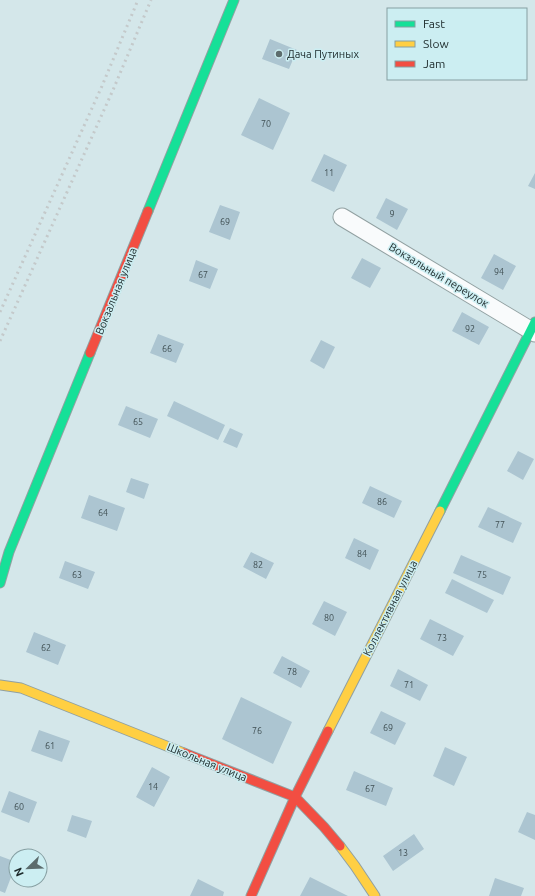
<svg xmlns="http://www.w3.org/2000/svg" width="535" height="896" viewBox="0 0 535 896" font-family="Ubuntu,sans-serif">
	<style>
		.building { fill: #acc5d1 }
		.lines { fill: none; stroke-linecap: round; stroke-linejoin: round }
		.street-casing { stroke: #91a0a1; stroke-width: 19 }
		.fast-casing { stroke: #91a0a1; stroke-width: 11 }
		.slow-casing { stroke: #91a0a1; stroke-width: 11 }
		.jam-casing { stroke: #91a0a1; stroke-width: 11 }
		.street { stroke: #f9fbfc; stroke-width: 17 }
		.fast { stroke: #16e098; stroke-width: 9 }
		.slow { stroke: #ffcf43; stroke-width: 9 }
		.jam { stroke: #f24e42; stroke-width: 9 }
		.rail { stroke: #c4c9ca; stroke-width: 3; stroke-dasharray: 2 4; stroke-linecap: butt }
		.poi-dot { fill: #5c6c6d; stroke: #cceef2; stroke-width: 1.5 }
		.labels { text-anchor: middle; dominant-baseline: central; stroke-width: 3; stroke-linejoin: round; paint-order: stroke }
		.number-label { font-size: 9px; fill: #405054 }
		.poi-label { font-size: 11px; fill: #1c292a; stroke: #cceef2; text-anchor: start }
		.street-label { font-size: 11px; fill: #1c292a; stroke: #cceef2 }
	</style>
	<rect width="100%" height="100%" fill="#d4e7ea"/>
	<!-- building -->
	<path class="building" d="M270 39 297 50 289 69 262 59Z
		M259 98 290 113 273 150 241 135Z
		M324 154 347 165 334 192 311 181Z
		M535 173V189L528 186Z
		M386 198 408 209 397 230 376 218Z
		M220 205 240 212 230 240 209 232Z
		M494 254 516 266 503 290 481 278Z
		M362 258 381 268 370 288 351 278Z
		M196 260 218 269 210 289 189 281Z
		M462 312 489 327 479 345 452 331Z
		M158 334 184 344 176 363 150 353Z
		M321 340 335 347 324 369 310 361Z
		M174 401 225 425 218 440 167 416Z
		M126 406 158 419 150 438 118 425Z
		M230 428 243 434 237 448 223 442Z
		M518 451 534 459 523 480 507 471Z
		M131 478 149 484 144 499 126 492Z
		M370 486 402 501 394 518 362 503Z
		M89 495 125 508 117 531 81 518Z
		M488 507 522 523 513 543 478 527Z
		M354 538 379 550 370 570 345 558Z
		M251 552 274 563 266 579 243 567Z
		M461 555 511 577 503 595 453 573Z
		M65 561 95 572 88 589 59 578Z
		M452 579 494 600 487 613 445 593Z
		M324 601 347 612 335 636 312 624Z
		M430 619 464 636 453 656 420 639Z
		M34 632 66 645 58 665 26 652Z
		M282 656 310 671 301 688 273 673Z
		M398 669 428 685 420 701 390 686Z
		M241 697 292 722 273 764 222 739Z
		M381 711 406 723 395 745 370 733Z
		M39 730 70 741 62 762 31 751Z
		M445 747 467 757 454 786 433 776Z
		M152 767 170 777 154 807 136 797Z
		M354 771 393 788 386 806 346 790Z
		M9 791 37 802 29 823 1 812Z
		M527 812 535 815V840L518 832Z
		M72 815 92 821 86 838 67 831Z
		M414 834 424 849 393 871 383 856Z
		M0 856 16 862V864L5 893 0 891Z
		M310 877 348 896H300Z
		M495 878 524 888 521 896H489Z
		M198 879 224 892 223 896H190Z"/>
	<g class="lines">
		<!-- street casing -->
		<g class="street-casing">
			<path id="street" d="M342 217 535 333"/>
		</g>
		<!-- fast casing -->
		<g class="fast-casing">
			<path id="fast" d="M148 211 234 0
				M440 511 535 322
				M0 583 9 552 90 353"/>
		</g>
		<!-- slow casing -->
		<g class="slow-casing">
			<path id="slow" d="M0 685 21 688 184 753
				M328 731 440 511
				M340 846 355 866 375 896"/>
		</g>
		<!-- jam casing -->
		<g class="jam-casing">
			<path id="jam" d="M90 353 148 211
				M184 753 295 797 324 827 340 846
				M251 896 295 797 328 731"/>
		</g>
		<!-- street -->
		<use href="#street" class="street"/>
		<!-- fast -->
		<use href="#fast" class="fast"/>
		<!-- slow -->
		<use href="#slow" class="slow"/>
		<!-- jam -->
		<use href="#jam" class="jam"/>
		<!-- rail -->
		<path class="rail" d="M0 312 102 86 138 0
			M0 341 113 90 151 0"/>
	</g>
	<!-- markers -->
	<circle class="poi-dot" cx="279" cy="54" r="4"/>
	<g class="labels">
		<!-- number labels -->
		<g class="number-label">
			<text x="266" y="124">70</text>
			<text x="329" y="173">11</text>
			<text x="392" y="214">9</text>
			<text x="225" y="222">69</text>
			<text x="499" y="272">94</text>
			<text x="203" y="275">67</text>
			<text x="470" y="329">92</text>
			<text x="167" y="349">66</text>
			<text x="138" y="422">65</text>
			<text x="382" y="502">86</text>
			<text x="103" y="513">64</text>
			<text x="500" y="525">77</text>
			<text x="362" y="554">84</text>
			<text x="258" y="565">82</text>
			<text x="77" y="575">63</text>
			<text x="482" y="575">75</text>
			<text x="329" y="618">80</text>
			<text x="442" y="638">73</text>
			<text x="46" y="648">62</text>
			<text x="292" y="672">78</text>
			<text x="409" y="685">71</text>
			<text x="388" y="728">69</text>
			<text x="257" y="731">76</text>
			<text x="50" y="746">61</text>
			<text x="153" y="787">14</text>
			<text x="370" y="789">67</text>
			<text x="19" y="807">60</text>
			<text x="403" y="853">13</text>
		</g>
		<!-- poi labels -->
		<g class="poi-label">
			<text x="287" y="54">Дача Путиных</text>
		</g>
		<!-- street labels -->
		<g class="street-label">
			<text transform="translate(439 275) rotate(31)">Вокзальный переулок</text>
			<text transform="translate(116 291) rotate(-68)">Вокзальная улица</text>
			<text transform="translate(390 608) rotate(-63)">Коллективная улица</text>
			<text transform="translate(207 762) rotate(22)">Школьная улица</text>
		</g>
	</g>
	<!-- legend -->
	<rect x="387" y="8" width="140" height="72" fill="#cceef2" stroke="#869fa2"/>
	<rect x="395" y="21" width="20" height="6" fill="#16e098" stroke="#869fa2"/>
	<text x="423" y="28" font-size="12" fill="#1c292a">Fast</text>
	<rect x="395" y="41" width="20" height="6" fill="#ffcf43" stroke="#869fa2"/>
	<text x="423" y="48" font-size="12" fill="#1c292a">Slow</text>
	<rect x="395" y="61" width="20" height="6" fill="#f24e42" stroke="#869fa2"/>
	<text x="423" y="68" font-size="12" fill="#1c292a">Jam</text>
	<!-- north arrow -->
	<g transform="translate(28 868) rotate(247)"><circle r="19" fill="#cceef2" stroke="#869fa2"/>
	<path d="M0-3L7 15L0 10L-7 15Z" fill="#5c6c6d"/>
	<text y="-6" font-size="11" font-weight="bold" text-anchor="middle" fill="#1c292a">N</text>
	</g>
</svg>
